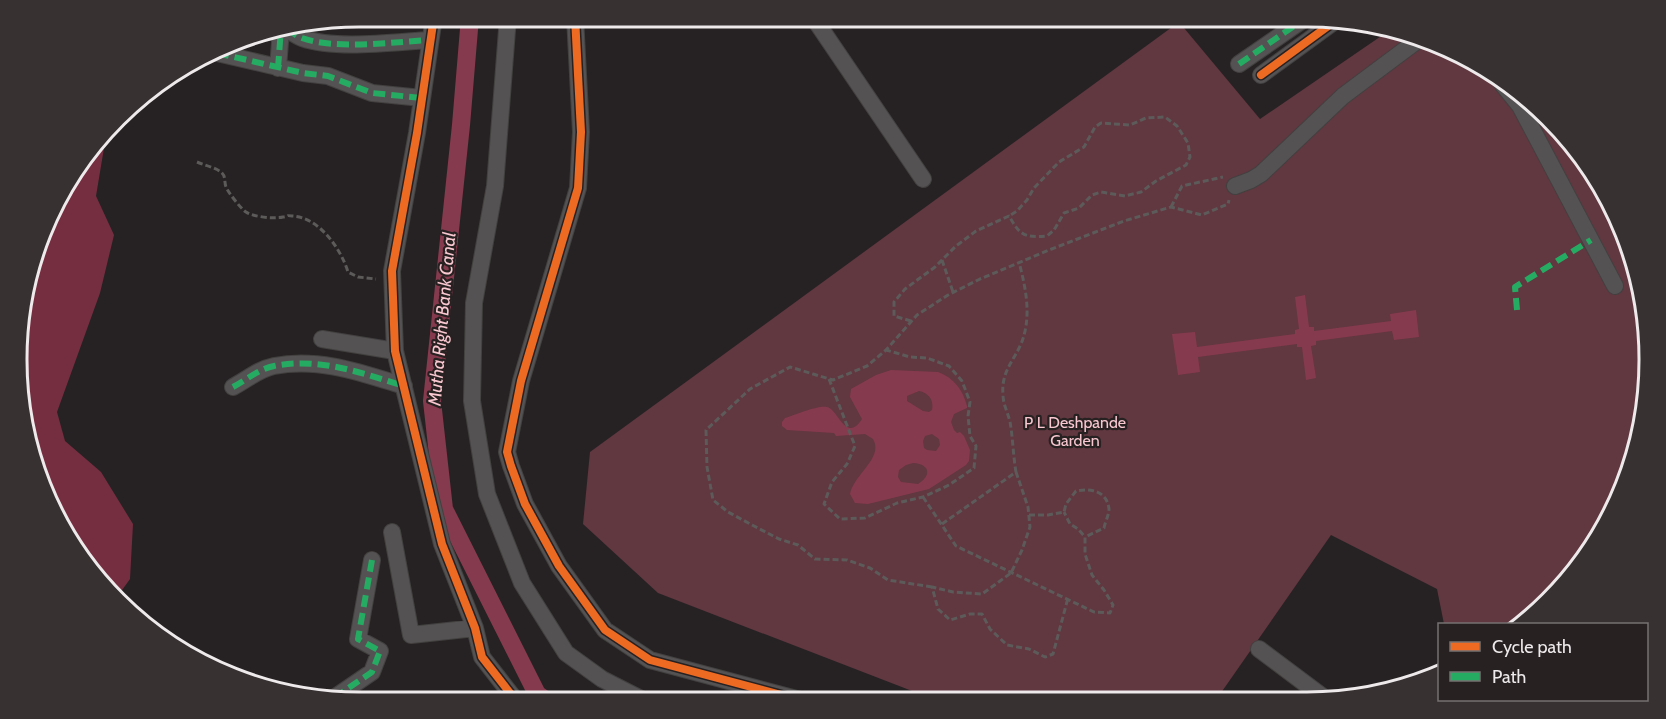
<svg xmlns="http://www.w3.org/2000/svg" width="1666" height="719" viewBox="0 0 1666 719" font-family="Cabin,sans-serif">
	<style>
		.green { fill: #613740 }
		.forest { fill: #752e40 }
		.water { fill: #863a4d; fill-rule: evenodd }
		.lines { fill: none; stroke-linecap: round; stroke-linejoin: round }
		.canal { stroke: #863a4d; stroke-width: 18 }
		.minor-casing { stroke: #434040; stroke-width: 18 }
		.path { stroke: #5d5a5a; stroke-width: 3; stroke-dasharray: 6 3; stroke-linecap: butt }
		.minor { stroke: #555253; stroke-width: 16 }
		.quiet { stroke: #26ab63; stroke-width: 6; stroke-dasharray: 12 6; stroke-linecap: butt }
		.cycleway-casing { stroke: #272122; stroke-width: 11 }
		.cycleway { stroke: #ed6a23; stroke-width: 8 }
		.labels { text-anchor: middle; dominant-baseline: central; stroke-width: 4.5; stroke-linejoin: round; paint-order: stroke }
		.park-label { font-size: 16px; fill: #f9c7d0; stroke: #272122 }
		.water-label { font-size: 18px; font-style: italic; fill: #fac8d1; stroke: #272122 }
		.rim { fill: none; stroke: #eee9ea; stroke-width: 3 }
	</style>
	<rect width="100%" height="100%" fill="#262223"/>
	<!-- green -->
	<path class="green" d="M1179 22 1260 119 1390 30 1417 35 1533 102 1614 208 1649 337 1631 470 1591 550 1532 618 1521 624H1444L1437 589 1331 535 1216 700 938 701 658 593 583 524 590 452Z"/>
	<!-- forest -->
	<path class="forest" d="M106 136 96 196 114 235 100 293 57 412 65 441 101 472 133 524 130 579 117 597 62 531 23 426V293L63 188Z"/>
	<!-- water -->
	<path class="water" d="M1305 295 1309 327H1314V331L1391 321 1390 314 1416 310 1419 337 1394 340 1392 331 1316 341V345L1311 346 1316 378 1306 380 1302 347H1297V344L1198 357 1200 372 1178 375 1172 334 1195 332 1197 347 1295 334V330L1299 329 1295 297Z
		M891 370 938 372C954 378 963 390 967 406V408L954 414 951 422 954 430 957 433 960 432 964 436 970 450 969 461 966 465 929 489 868 504 855 503 850 494C854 474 884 458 873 439L865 434 836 436 834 433 787 430 782 426V422L785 418C795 415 818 405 827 407 838 409 846 444 862 419L850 397 851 389 876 375ZM919 391C929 393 934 400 932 410L929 412 923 411 907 401V396ZM932 434 939 439 940 445 936 451 927 450 924 448 923 441 925 436ZM913 463C930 464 932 475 918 484L901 482 898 477 899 470 906 465Z"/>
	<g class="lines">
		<!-- canal -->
		<path class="canal" d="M470 17 461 125 432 401 444 509 537 694 548 702"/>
		<!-- minor casing -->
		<g class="minor-casing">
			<path id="minor" d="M434 17 417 133 392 271 395 351 442 544 475 628 482 657 517 702
				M508 17 495 186 474 303 472 401 487 494 522 583 566 653 602 679 647 702
				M575 17 581 132 578 188 521 381 507 452 511 466 525 504 559 566 605 630 650 660 804 701
				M813 17 923 179
				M286 29C291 32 297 36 302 38 335 50 395 42 430 40
				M217 53 303 73 328 76 372 93 422 98
				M1239 64 1307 17
				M278 68 281 29
				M1261 75 1335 21
				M1503 85 1520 106 1615 286
				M1235 186 1251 180 1261 174 1343 96 1422 37
				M322 339 395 351
				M233 387C246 380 259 369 274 366 319 357 362 373 404 386
				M392 532 411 635 475 628
				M1259 649 1327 700
				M334 698 372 672 380 651 358 639 372 560"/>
		</g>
		<!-- path -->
		<path class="path" d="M197 162C204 165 217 168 222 173 226 177 224 182 226 187 228 192 241 209 246 212 253 217 275 219 283 217 290 216 285 215 292 216 319 217 341 249 348 272L358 277 376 279
			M1171 207 1182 186 1223 177
			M942 260 953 292
			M911 321 894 316V302L905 289 935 267 956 246 976 231 1009 216C1020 235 1024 238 1047 236L1054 230 1064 213 1079 208 1092 195 1101 192 1125 196 1141 192 1156 181 1186 165 1190 157 1188 143 1177 126 1165 117 1146 118 1130 125 1101 123 1095 127 1084 147 1059 162 1034 188 1027 200 1017 211 1009 216
			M829 379 855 446 847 464 832 482 824 504 840 519 865 518 897 503 923 497 949 485 974 468 976 446 970 436 968 416 970 402 962 381 949 366 927 358 910 357 886 350
			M1016 472 1028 507 1030 527 1022 550 1011 573 982 594 953 592 932 587 938 609 950 620 970 614H982L990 629 1007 645 1029 649 1045 657 1053 654 1068 598
			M923 497 956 546 1094 612 1110 613 1113 605 1104 590 1092 575 1085 554V537L1078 529 1070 524 1064 512
			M1029 515H1048L1064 512 1066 504 1076 491C1091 488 1107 491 1109 509 1109 515 1105 522 1104 528L1085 537
			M942 524 1016 472C1013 455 1013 438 1010 422 1008 413 1003 404 1003 395 1001 372 1013 362 1021 344 1032 317 1026 289 1019 262
			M932 587 888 580 870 568 847 560 815 559 798 545 779 539 754 526 728 512 713 500 707 467 706 430 750 389 790 367 833 380 867 366 886 350 917 315 948 295 980 279 1049 250 1124 221 1171 207 1202 215 1228 204 1229 200"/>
		<!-- minor -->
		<use href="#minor" class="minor"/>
		<!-- quiet -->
		<path class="quiet" d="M286 29C291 32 297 36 302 38 335 50 395 42 430 40
			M217 53 303 73 328 76 372 93 422 98
			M1239 64 1307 17
			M278 68 281 29
			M1517 310 1515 287 1591 240
			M233 387C246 380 259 369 274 366 319 357 362 373 404 386
			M334 698 372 672 380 651 358 639 372 560"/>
		<!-- cycleway casing -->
		<g class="cycleway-casing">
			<path id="cycleway" d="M434 17 417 133 392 271 395 351 442 544 475 628 482 657 517 702
				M575 17 581 132 578 188 521 381 507 452 511 466 525 504 559 566 605 630 650 660 804 701
				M1261 75 1335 21"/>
		</g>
		<!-- cycleway -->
		<use href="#cycleway" class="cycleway"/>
	</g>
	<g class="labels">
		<!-- park labels -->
		<g class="park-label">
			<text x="1075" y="422">P L Deshpande<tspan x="1075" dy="18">Garden</tspan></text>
		</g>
		<!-- water labels -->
		<g class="water-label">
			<text transform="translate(442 319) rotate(-85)">Mutha Right Bank Canal</text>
		</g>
	</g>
	<!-- crop -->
	<path d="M0 0H1666V719H0ZM359 27H1307A332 332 0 0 1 1639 359V360A332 332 0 0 1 1307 692H359A332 332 0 0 1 27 360V359A332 332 0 0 1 359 27Z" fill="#373132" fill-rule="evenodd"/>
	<path class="rim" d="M359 27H1307A332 332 0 0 1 1639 359V360A332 332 0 0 1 1307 692H359A332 332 0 0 1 27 360V359A332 332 0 0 1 359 27Z"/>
	<!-- legend -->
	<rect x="1438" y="623" width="210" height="78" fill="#272122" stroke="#777172" stroke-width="1.5"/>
	<rect x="1450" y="642" width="30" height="9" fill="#ed6a23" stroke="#777172" stroke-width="1.5"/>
	<text x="1492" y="653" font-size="18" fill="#eee9ea">Cycle path</text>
	<rect x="1450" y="672" width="30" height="9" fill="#26ab63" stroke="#777172" stroke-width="1.5"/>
	<text x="1492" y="683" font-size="18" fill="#eee9ea">Path</text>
</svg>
